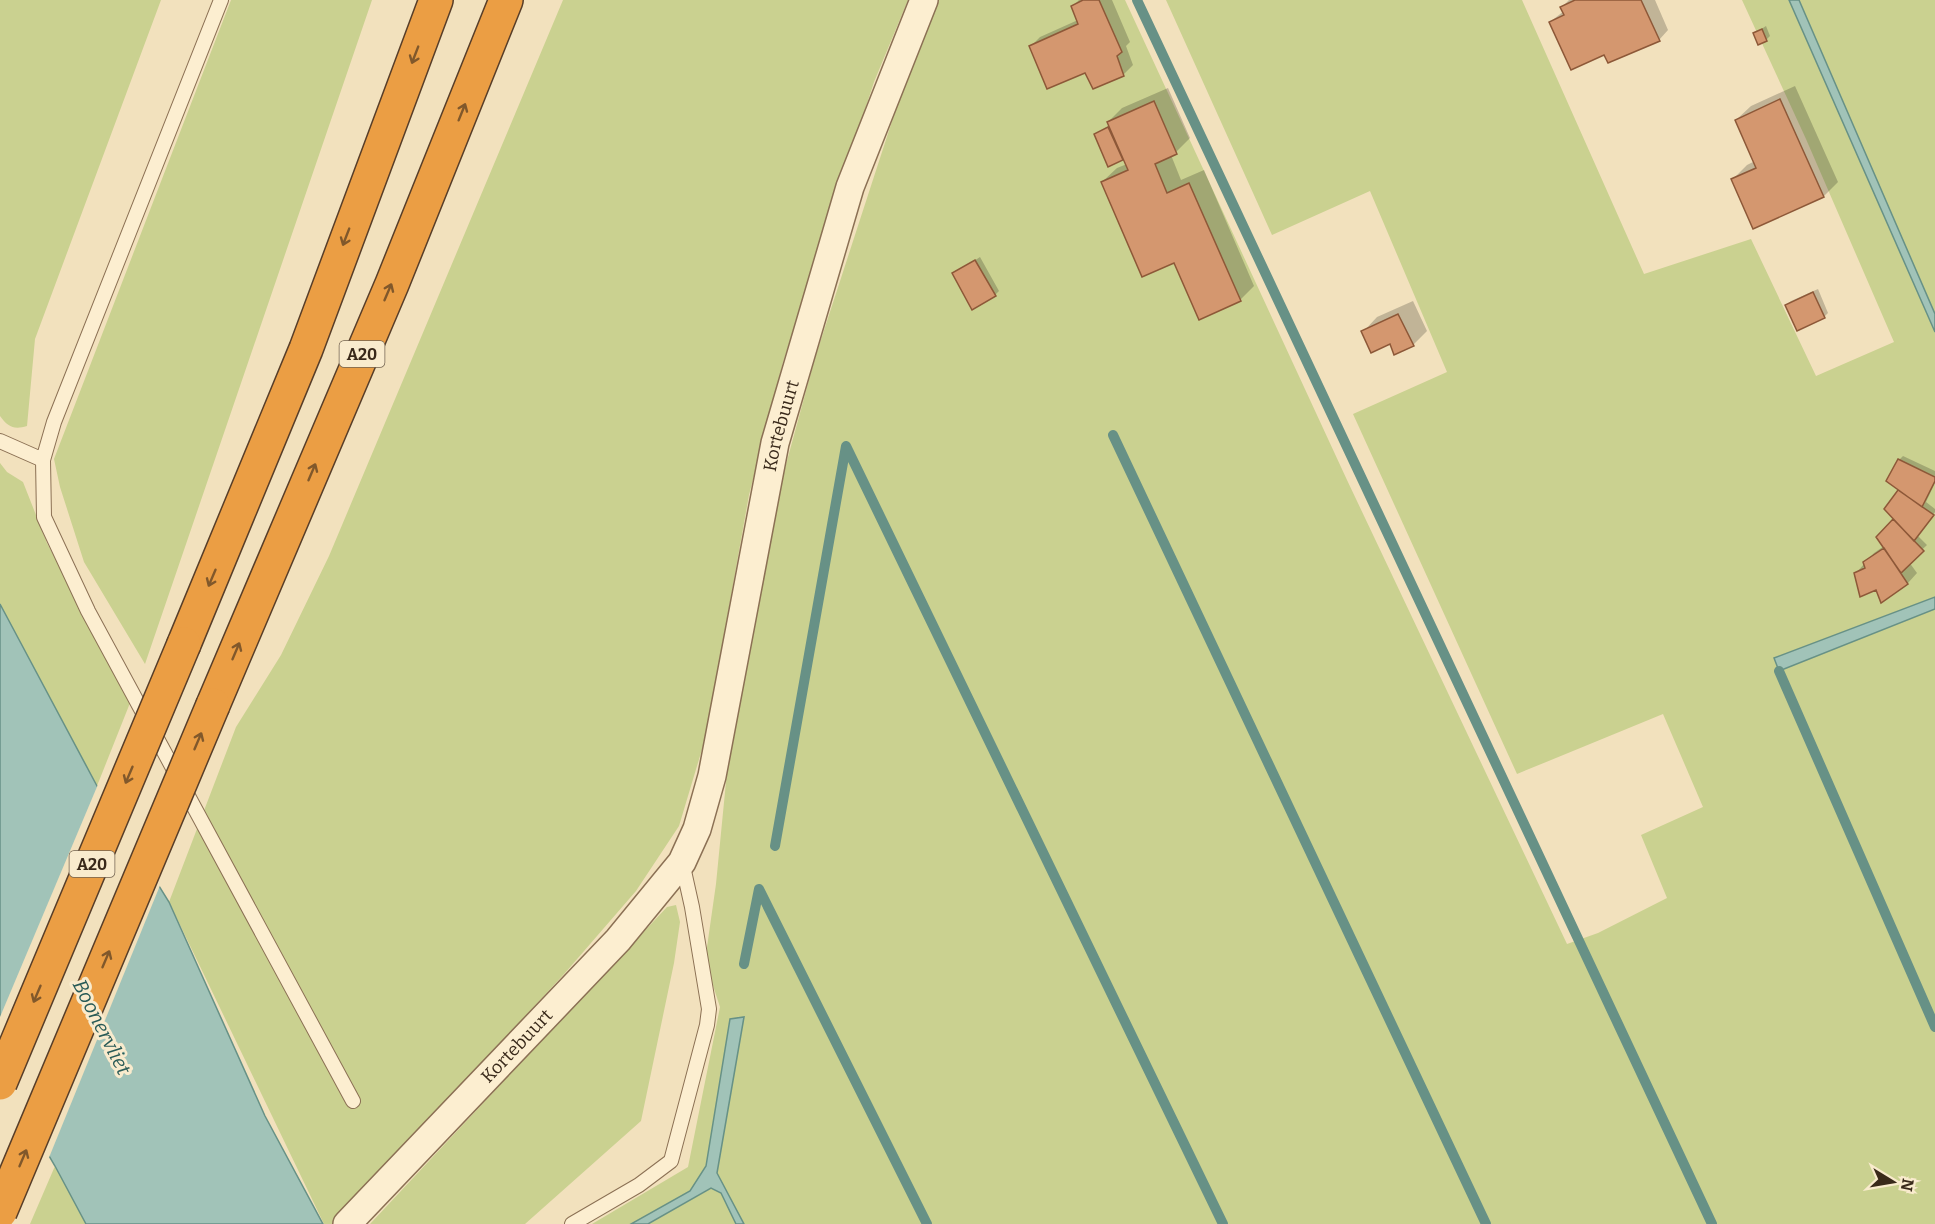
<svg xmlns="http://www.w3.org/2000/svg" width="1935" height="1224" viewBox="0 0 1935 1224" font-family="Bitter,serif">
	<style>
		.green { fill: #cad190 }
		.water { fill: #a1c3b8; stroke: #679186; stroke-width: 1.5 }
		.pier { fill: #f2e1bd }
		.shadow { fill: #0003 }
		.lines { fill: none; stroke-linecap: round; stroke-linejoin: round }
		.stream { stroke: #679186; stroke-width: 10 }
		.building { fill: #d4976f; stroke: #8d5838; stroke-width: 1.5 }
		.service-casing { stroke: #8b7054; stroke-width: 16 }
		.minor-casing { stroke: #8b7054; stroke-width: 30 }
		.motorway-casing { stroke: #583e29; stroke-width: 36 }
		.service { stroke: #fceed0; stroke-width: 14 }
		.minor { stroke: #fceed0; stroke-width: 27 }
		.motorway { stroke: #eb9e44; stroke-width: 33 }
		.motorway-bridge-casing { stroke: #583e29; stroke-width: 36; stroke-linecap: butt }
		.motorway-bridge { stroke: #eb9e44; stroke-width: 33 }
		.oneway { stroke: #80582b }
		.labels { text-anchor: middle; dominant-baseline: central; stroke-width: 6; stroke-linejoin: round; paint-order: stroke }
		.shield { fill: #f9ebcd; stroke: #736350; stroke-width: 1.5 }
		.shield-label { font-size: 16px; font-weight: bold; fill: #39291a }
		.street-label { font-size: 18px; fill: #39291a; stroke: #f9ebcd }
		.water-label { font-size: 20px; font-style: italic; fill: #285a56; stroke: #f9ebcd }
	</style>
	<rect width="100%" height="100%" fill="#f2e1bd"/>
	<!-- green -->
	<path class="green" d="M0 0H161L35 339 27 426C14 430 8 427 0 416Z
		M231 0H372L145 664 84 562 60 487 54 459Z
		M563 0H908L874 82 783 362 749 495 706 736 679 826 636 891 565 973 333 1224H324L169 902 236 727 281 655 329 556Z
		M939 0H1125L1347 480 1567 944 1598 933 1667 898 1641 835 1703 807 1663 714 1517 774 1353 414 1447 372 1370 191 1272 235 1166 0H1522L1644 274 1751 239 1816 376 1894 342 1806 139 1742 0H1789L1935 332V597L1774 658 1779 671 1935 609V1224H648L710 1189 690 1191 631 1224H592L688 1167 720 1007 705 961 716 884 736 680 751 593 815 358 895 112Z
		M1799 0H1935V314Z
		M0 463 7 472 23 482 47 543 130 703 97 786 0 604Z
		M676 905 680 922 674 963 641 1121 525 1224H370L667 907Z
		M55 1166 86 1224H30Z"/>
	<!-- water -->
	<path class="water" d="M1789 0H1799L1935 314V332Z
		M1935 597V609L1779 671 1774 658Z
		M0 604 97 786 169 902 265 1116 323 1224H86L55 1166 0 1072Z
		M744 1017 717 1173 744 1224H736L721 1193 711 1188 648 1224H631L690 1191 706 1166 730 1019Z"/>
	<!-- pier -->
	<path class="pier" d="M99 782 161 883 48 1160 0 1077V1017Z"/>
	<!-- shadow -->
	<path class="shadow" d="M1079 0H1112L1130 42 1126 46 1133 65 1123 75 1086 71 1031 46 1040 37 1078 20 1073 6Z
		M1569 0H1655L1668 30 1659 40 1605 53 1550 22 1564 11 1562 7Z
		M1766 26 1770 36 1766 40 1755 33Z
		M1795 86 1838 182 1824 196 1733 179 1747 165 1755 161 1736 120 1751 106Z
		M1168 88 1190 138 1176 152 1171 155 1181 180 1204 170 1254 286 1240 300 1175 261 1102 182 1117 168 1127 164 1124 157 1122 159 1095 134 1110 125 1108 122 1122 108Z
		M980 257 999 291 995 295 954 274Z
		M1818 289 1828 313 1824 317 1786 305 1791 301Z
		M1413 301 1427 331 1413 345 1391 342 1363 332 1377 317Z
		M1903 456 1935 471V483L1926 502 1935 509V512L1918 536 1927 545 1909 562 1917 573 1908 583 1881 600 1876 588 1856 573 1874 553 1884 546 1878 537 1896 519 1886 509 1900 489 1899 460Z"/>
	<g class="lines">
		<!-- stream -->
		<path class="stream" d="M1137 0 1712 1224
			M1113 435 1486 1224
			M1779 671 1935 1027
			M775 846 846 446 1223 1224
			M759 889 927 1224
			M744 964 759 889"/>
	</g>
	<!-- building -->
	<path class="building" d="M1083 0H1099L1122 52 1117 56 1124 76 1093 89 1085 73 1047 89 1029 46 1078 24 1071 6Z
		M1575 0H1641L1660 41 1608 63 1604 55 1571 70 1549 22 1564 15 1560 7Z
		M1762 29 1767 41 1758 45 1753 33Z
		M1780 99 1824 197 1753 229 1731 179 1756 168 1735 120Z
		M1154 101 1177 154 1155 164 1167 193 1189 183 1241 301 1199 320 1174 263 1142 277 1101 182 1128 170 1107 122Z
		M1108 127 1123 160 1108 167 1094 134Z
		M975 260 996 296 972 310 952 273Z
		M1813 292 1825 318 1797 331 1785 305Z
		M1398 314 1414 346 1394 355 1390 344 1371 353 1361 331Z
		M1898 459 1935 477V481L1922 507 1886 481Z
		M1898 490 1934 515 1914 541 1884 509Z
		M1893 519 1924 551 1901 573 1876 537Z
		M1884 548 1908 584 1881 603 1876 590 1860 597 1854 573 1865 568 1863 562Z"/>
	<g class="lines">
		<!-- service casing -->
		<g class="service-casing">
			<path id="service" d="M221 0 54 422 43 460 44 517 88 611 353 1101
				M0 441 43 460
				M572 1224 639 1185 671 1161 707 1025 709 1009 692 907 682 862"/>
		</g>
		<!-- minor casing -->
		<g class="minor-casing">
			<g id="minor">
				<path id="s1" d="M347 1224 618 940 682 862 697 829 712 776 775 443 850 187 924 0"/>
			</g>
		</g>
		<!-- motorway casing -->
		<g class="motorway-casing">
			<path id="motorway" d="M184 644 306 349 436 0
				M213 705 392 284 506 0"/>
		</g>
		<!-- service -->
		<use href="#service" class="service"/>
		<!-- minor -->
		<use href="#minor" class="minor"/>
		<!-- motorway -->
		<use href="#motorway" class="motorway"/>
		<!-- motorway-bridge casing -->
		<g class="motorway-bridge-casing">
			<path id="motorway-bridge" d="M0 1083 184 644
				M0 1212 213 705"/>
		</g>
		<!-- motorway-bridge -->
		<use href="#motorway-bridge" class="motorway-bridge"/>
	</g>
	<!-- one-way arrows -->
	<defs><path id="oneway-shaft" d="M-6 0H5M1.5-3L5.5 0L1.5 3" fill="none" stroke-width="1.6" stroke-linecap="round" stroke-linejoin="round" transform="scale(1.5)"/></defs>
	<g class="oneway">
		<use href="#oneway-shaft" transform="translate(415 55) rotate(111)"/>
		<use href="#oneway-shaft" transform="translate(462 112) rotate(-68)"/>
		<use href="#oneway-shaft" transform="translate(346 237) rotate(111)"/>
		<use href="#oneway-shaft" transform="translate(388 292) rotate(-67)"/>
		<use href="#oneway-shaft" transform="translate(312 472) rotate(-67)"/>
		<use href="#oneway-shaft" transform="translate(212 578) rotate(113)"/>
		<use href="#oneway-shaft" transform="translate(236 651) rotate(-67)"/>
		<use href="#oneway-shaft" transform="translate(198 741) rotate(-67)"/>
		<use href="#oneway-shaft" transform="translate(129 775) rotate(113)"/>
		<use href="#oneway-shaft" transform="translate(106 959) rotate(-67)"/>
		<use href="#oneway-shaft" transform="translate(37 994) rotate(113)"/>
		<use href="#oneway-shaft" transform="translate(23 1158) rotate(-67)"/>
	</g>
	<g class="labels">
		<!-- shield labels -->
		<g class="shield">
			<rect x="339.5" y="341" width="45" height="26" rx="4.5"/>
			<rect x="69.5" y="851" width="45" height="26" rx="4.5"/>
		</g>
		<g class="shield-label">
			<text x="362" y="354">A20</text>
			<text x="92" y="864">A20</text>
		</g>
		<!-- street labels -->
		<g class="street-label">
			<text stroke="none"><textPath href="#s1" startOffset="942">Kortebuurt</textPath></text>
			<text stroke="none"><textPath href="#s1" startOffset="246">Kortebuurt</textPath></text>
		</g>
		<!-- water labels -->
		<g class="water-label">
			<text transform="translate(102 1027) rotate(63)">Boonervliet</text>
		</g>
	</g>
	<!-- north arrow -->
	<g transform="translate(1893 1182) rotate(101)" stroke="#f9ebcd" stroke-width="4.5" paint-order="stroke">
	<path d="M0-4.5L10 22L0 15L-10 22Z" fill="#39291a"/>
	<text y="-9" font-size="16" font-weight="bold" text-anchor="middle" fill="#39291a">N</text>
	</g>
</svg>
